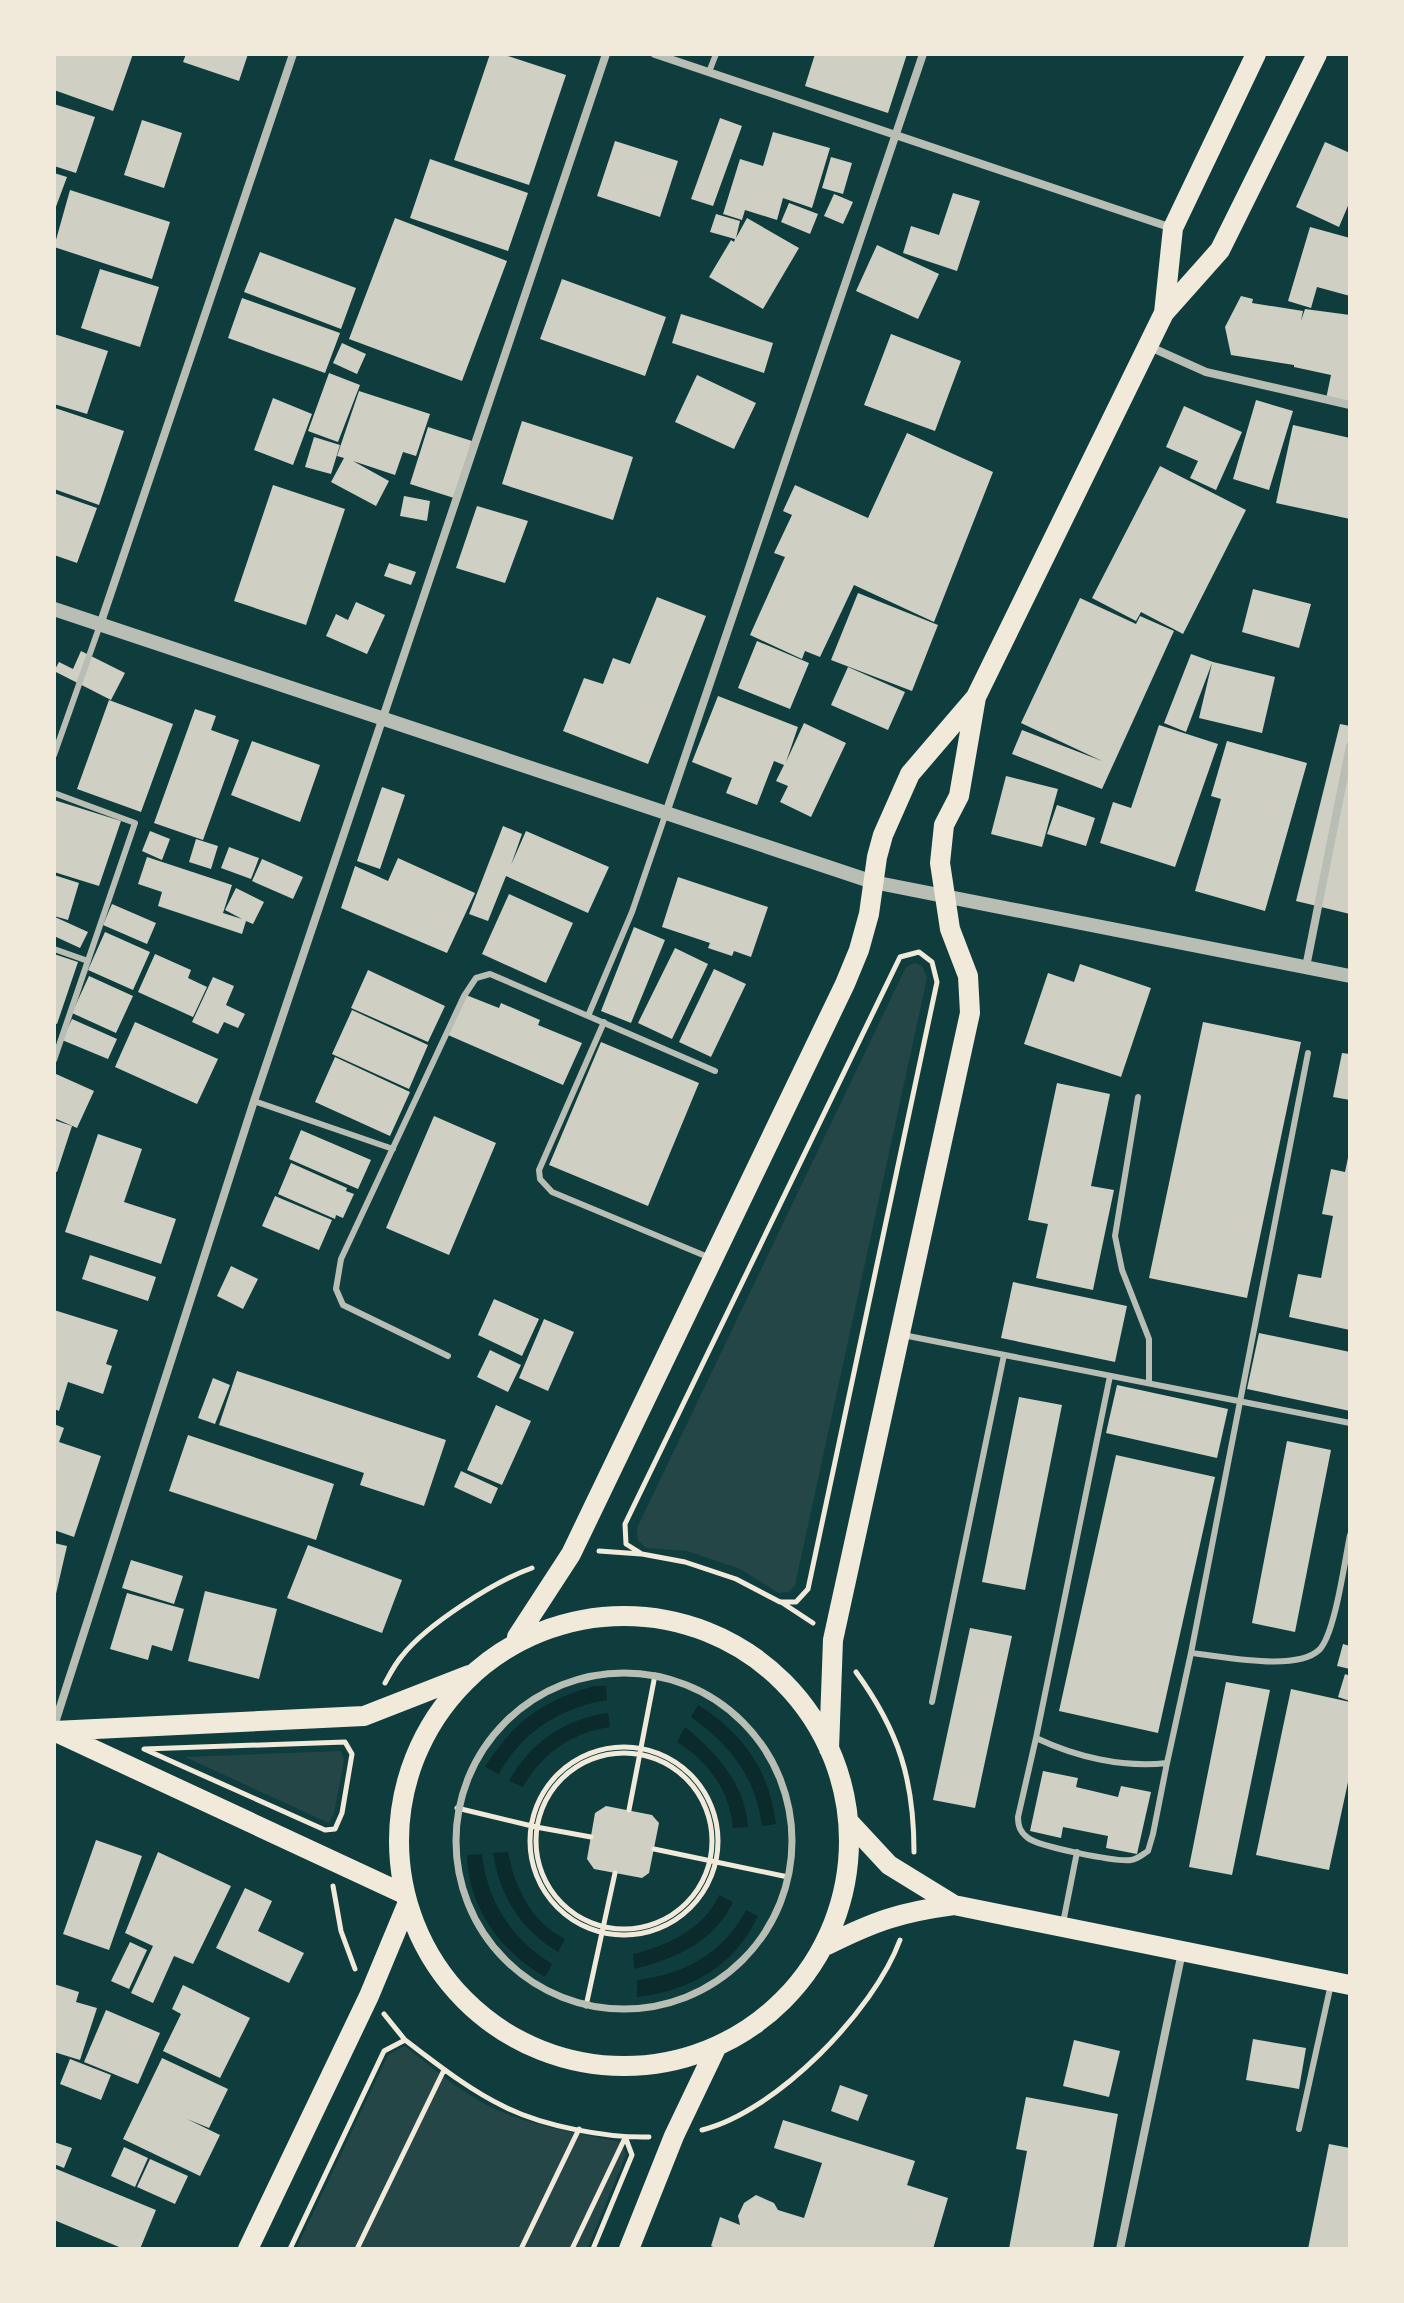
<svg xmlns="http://www.w3.org/2000/svg" width="1404" height="2303" viewBox="0 0 1404 2303" font-family="'DejaVu Sans',sans-serif">
	<style>
		.green { fill: #244646 }
		.water { fill: #0a2a2b }
		.building { fill: #cfcfc3 }
		.lines { fill: none; stroke-linecap: round; stroke-linejoin: round }
		.path { stroke: #f1e9da; stroke-width: 5 }
		.service { stroke: #b8beb3; stroke-width: 6 }
		.pedestrian { stroke: #b8beb3; stroke-width: 7 }
		.minor { stroke: #b8beb3; stroke-width: 8 }
		.tertiary { stroke: #b8beb3; stroke-width: 14 }
		.primary { stroke: #f1e9da; stroke-width: 20 }
	</style>
	<rect width="100%" height="100%" fill="#0f3d3e"/>
	<!-- green -->
	<path class="green" d="M915 963 922 966 927 978 795 1585 789 1592 779 1593 740 1569 687 1551 646 1548 638 1540 637 1528 906 967Z
		M341 1751 344 1760 334 1813 329 1823 185 1757Z
		M405 2046C436 2071 470 2100 507 2114 544 2128 583 2134 621 2142L626 2155 587 2249H296L388 2055Z"/>
	<!-- water -->
	<path class="water" d="M595 1686H606L607 1700C562 1707 521 1732 499 1774L485 1767C513 1722 543 1700 595 1686Z
		M698 1705C744 1734 769 1770 776 1824L762 1826C756 1777 730 1745 691 1717Z
		M608 1713 610 1727C573 1732 541 1754 523 1787L509 1781C530 1743 564 1719 608 1713Z
		M685 1727C717 1753 745 1784 748 1827L733 1828C730 1791 708 1761 677 1742Z
		M508 1852C515 1888 531 1922 565 1939L558 1952C520 1929 500 1896 493 1853Z
		M482 1854C487 1902 512 1939 552 1964L545 1977C501 1952 468 1907 467 1855Z
		M719 1895 733 1902C714 1942 675 1959 634 1969L633 1954C667 1946 704 1929 719 1895Z
		M746 1910 758 1916C735 1966 690 1991 637 1997V1980C683 1975 724 1953 746 1910Z"/>
	<!-- building -->
	<path class="building" d="M54 54H133L113 111 54 90Z
		M186 54H248L239 81 183 62Z
		M490 54H502L566 75 529 185 454 160Z
		M815 54H907L888 113 805 86Z
		M54 104 95 117 76 173 54 166Z
		M720 118 742 126 713 206 691 199Z
		M142 120 182 133 164 188 124 175Z
		M773 132 830 148 812 208 783 198 777 220 745 210 742 220 723 214 740 159 763 166Z
		M615 141 678 161 660 217 597 196Z
		M1325 142 1350 153V201L1339 227 1296 207Z
		M831 157 852 163 843 194 822 188Z
		M430 159 528 193 508 251 410 218Z
		M54 173 67 177 54 212Z
		M70 190 170 222 152 279 54 247Z
		M953 193 980 201 957 271 903 253 911 226 939 235Z
		M834 194 853 202 843 224 824 216Z
		M789 203 818 214 810 234 781 222Z
		M716 214 740 221 736 238 747 218 799 248 763 309 709 277 731 240 734 242 735 239 710 232Z
		M395 218 507 261 462 381 349 339Z
		M1310 227 1350 238V296L1317 287 1311 308 1288 301Z
		M877 245 939 274 918 319 856 291Z
		M260 252 356 288 341 329 244 292Z
		M100 269 159 287 140 347 81 328Z
		M562 279 666 317 645 376 540 339Z
		M1241 296 1253 299 1252 303 1303 311 1301 321 1305 309 1350 315V404L1326 399 1331 375 1294 367V365L1231 355 1225 327Z
		M242 298 340 333 325 373 228 338Z
		M681 314 773 343 764 373 672 343Z
		M54 334 108 351 87 414 54 404Z
		M891 334 961 361 935 431 864 405Z
		M342 343 366 354 357 374 333 363Z
		M329 373 360 385 338 442 308 431Z
		M697 375 756 403 734 449 675 422Z
		M359 391 430 414 416 456 403 452 395 475 353 461 389 481 376 506 331 482 344 458 337 456Z
		M273 398 312 414 293 465 254 450Z
		M1256 400 1293 411 1269 490 1233 479Z
		M1184 406 1242 432 1216 490 1190 478 1198 461 1166 447Z
		M55 408 124 431 99 505 54 489Z
		M522 421 633 457 613 520 502 484Z
		M1293 425 1350 438V519L1276 503Z
		M428 427 472 441 454 498 410 484Z
		M907 433 993 472 934 622 854 585 820 657 805 651 802 659 750 635 785 557 774 553 792 515 783 511 795 485 868 518Z
		M314 437 340 445 331 474 305 467Z
		M1160 466 1246 510 1183 634 1141 612 1136 621 1092 598Z
		M273 485 345 509 306 625 234 601Z
		M54 493 97 508 77 563 54 555Z
		M404 496 430 501 427 521 400 516Z
		M477 506 528 521 505 583 456 568Z
		M389 563 416 572 411 585 384 576Z
		M1253 589 1311 604 1299 648 1242 632Z
		M858 593 938 625 912 691 831 660Z
		M657 597 706 616 648 764 563 731 584 678 603 684 613 658 630 664Z
		M1080 598 1136 624 1140 616 1174 631 1102 789 1012 754 1022 730 1102 761 1021 723Z
		M356 602 385 615 367 654 326 636 336 614 348 620Z
		M757 641 809 663 790 709 738 688Z
		M81 651 125 673 111 700 54 671 59 662 73 669Z
		M1191 654 1213 662 1275 677 1262 733 1199 718 1212 663 1186 732 1164 723Z
		M848 667 905 692 888 730 831 705Z
		M718 696 798 727 786 762 804 723 846 743 811 817 780 802 788 786 776 781 784 765 774 761 757 805 726 793 732 778 692 762Z
		M109 700 173 724 141 812 77 789Z
		M195 709 216 716 211 730 239 740 203 840 154 823Z
		M1340 724 1350 726V914L1296 901Z
		M1159 725 1218 744 1175 867 1100 843 1113 802 1131 808Z
		M252 741 320 765 300 822 231 795Z
		M1227 741 1307 763 1265 911 1195 891 1221 799 1211 796Z
		M1006 776 1058 789 1042 847 991 834Z
		M382 787 405 795 380 869 357 861Z
		M54 800 121 821 99 886 54 872Z
		M1057 805 1095 818 1086 846 1047 834Z
		M503 826 522 834 511 865 526 831 609 867 588 913 506 876 488 921 469 914Z
		M150 831 170 839 162 860 142 851Z
		M196 839 218 846 211 869 189 862Z
		M229 847 259 858 251 879 221 868Z
		M147 857 232 885 222 916 223 913 242 919 225 910 236 888 264 902 253 924 246 921 242 934 158 906 162 892 138 884Z
		M398 858 475 893 447 953 341 908 355 866 388 881Z
		M262 859 303 877 293 899 252 881Z
		M54 875 79 883 68 920 54 916Z
		M678 877 768 907 751 957 734 951 732 956 708 948 710 943 662 927Z
		M509 894 573 923 546 983 482 954Z
		M112 904 156 923 147 944 103 925Z
		M55 917 88 932 80 948 54 936Z
		M634 927 665 940 631 1023 601 1011Z
		M105 932 150 952 133 990 88 970Z
		M675 948 708 964 672 1039 638 1023Z
		M54 954 78 962 57 1024 54 1023Z
		M155 954 191 970 188 978 207 987 193 1017 138 992Z
		M1080 964 1151 988 1121 1077 1024 1044 1048 973 1074 982Z
		M714 969 746 984 711 1057 679 1042Z
		M368 970 445 1006 428 1042 351 1008Z
		M89 976 133 996 116 1033 72 1013Z
		M213 977 234 986 226 1005 245 1014 238 1028 224 1022 218 1034 192 1022Z
		M466 995 499 1008 501 1003 540 1020 538 1025 582 1043 563 1085 448 1035Z
		M352 1010 428 1045 409 1089 332 1054Z
		M72 1019 117 1039 108 1059 62 1040Z
		M135 1022 218 1059 197 1104 115 1067Z
		M1203 1022 1301 1042 1247 1298 1149 1278Z
		M601 1042 699 1083 648 1206 549 1165Z
		M1342 1053 1350 1054V1100L1333 1097Z
		M335 1057 410 1092 390 1136 315 1102Z
		M56 1074 94 1091 77 1128 54 1118V1079Z
		M1057 1083 1110 1094 1091 1186 1114 1190 1093 1290 1036 1278 1048 1224 1028 1220Z
		M434 1116 496 1143 449 1255 386 1228Z
		M54 1120 72 1126 57 1172 54 1171Z
		M301 1130 371 1160 358 1189 289 1159Z
		M98 1134 142 1149 124 1202 176 1219 161 1264 65 1232Z
		M1349 1153H1350V1330L1289 1317 1298 1274 1321 1278 1333 1216 1322 1214 1331 1169 1345 1172Z
		M291 1163 347 1188 346 1191 354 1194 343 1218 336 1215 335 1219 278 1194Z
		M275 1196 332 1220 319 1250 262 1226Z
		M90 1255 156 1277 148 1301 82 1279Z
		M231 1266 258 1279 243 1309 217 1296Z
		M1013 1282 1127 1306 1115 1362 1001 1338Z
		M494 1299 539 1319 522 1356 478 1335Z
		M54 1310 118 1330 106 1364 112 1366 103 1394 68 1382 59 1411 54 1409Z
		M544 1319 574 1332 548 1391 519 1378Z
		M1259 1333 1350 1352V1411L1247 1389Z
		M490 1350 521 1365 508 1392 477 1377Z
		M237 1371 446 1440 424 1506 360 1485 364 1473 219 1425Z
		M213 1378 230 1385 215 1424 198 1418Z
		M1117 1385 1228 1409 1217 1458 1106 1433Z
		M1019 1397 1062 1405 1025 1590 982 1582Z
		M496 1405 531 1421 502 1485 467 1470Z
		M54 1424 64 1428 59 1442 101 1456 74 1537 54 1530Z
		M188 1435 334 1484 316 1540 169 1491Z
		M1287 1441 1331 1450 1295 1632 1252 1623Z
		M1116 1455 1215 1477 1158 1733 1059 1711Z
		M461 1471 498 1488 491 1504 454 1487Z
		M54 1543 67 1546 55 1598 54 1597Z
		M308 1545 402 1580 382 1633 287 1598Z
		M131 1560 183 1576 174 1604 122 1588Z
		M205 1591 277 1609 259 1679 188 1661Z
		M127 1593 184 1609 172 1651 152 1645 148 1660 110 1649Z
		M970 1628 1012 1636 975 1808 933 1800Z
		M1343 1644 1350 1646V1669L1337 1666Z
		M1345 1674 1350 1676V1701L1338 1697Z
		M1226 1682 1270 1690 1232 1875 1189 1867Z
		M1291 1689 1350 1702V1773L1329 1870 1256 1855Z
		M1043 1771 1078 1778 1076 1787 1118 1797 1121 1786 1151 1792 1137 1854 1106 1848 1108 1836 1063 1827 1061 1838 1030 1831Z
		M606 1806 652 1815 659 1823 649 1873 642 1878 594 1869 587 1859 595 1813Z
		M96 1840 142 1856 109 1950 63 1934Z
		M158 1852 231 1886 193 1964 174 1956 153 2003 131 1993 153 1946 125 1933Z
		M245 1888 272 1901 258 1931 304 1953 289 1983 216 1948Z
		M130 1942 147 1950 129 1989 111 1981Z
		M54 1984 79 1992 76 2002 97 2008 80 2060 54 2052Z
		M183 1985 250 2018 220 2078 163 2051 181 2014 172 2009Z
		M106 2010 160 2033 138 2084 84 2062Z
		M1253 2039 1306 2048 1299 2089 1246 2080Z
		M1074 2040 1120 2051 1109 2097 1063 2086Z
		M162 2058 228 2089 209 2128 187 2119 220 2135 200 2176 123 2139Z
		M70 2059 111 2075 101 2100 60 2084Z
		M840 2085 868 2095 858 2121 831 2111Z
		M1026 2097 1118 2114 1093 2249H1009L1027 2151 1016 2149Z
		M783 2120 915 2161 907 2185 948 2198 933 2249H718L711 2246 720 2217 740 2225 738 2216 744 2203 756 2195 774 2203 778 2210 804 2218 822 2163 774 2148Z
		M54 2142 72 2148 64 2168 54 2164Z
		M1329 2144 1350 2148V2249H1308Z
		M124 2147 148 2158 135 2187 111 2176Z
		M150 2159 188 2176 175 2204 137 2187Z
		M54 2168 156 2210 140 2249H124L54 2220Z"/>
	<g class="lines">
		<!-- path -->
		<path class="path" d="M919 952 932 962 937 982 808 1589 796 1602H780L736 1579 685 1562 642 1554 626 1544 625 1524 900 957Z
			M599 1551 641 1554
			M781 1602 813 1623
			M856 1672C899 1731 914 1780 914 1852
			M385 1683C390 1674 395 1664 402 1656 426 1625 495 1581 532 1568
			M345 1742 352 1754 342 1813 335 1829 325 1830 144 1749Z
			M530 1841a94 94 0 1 1 188 0a94 94 0 1 1-188 0Z
			M536 1841a88 88 0 1 1 176 0a88 88 0 1 1-176 0Z
			M457 1808 536 1827 591 1837
			M629 1810 655 1675
			M654 1849 788 1877
			M333 1886 341 1931 355 1969
			M586 2006 615 1873
			M384 2014 405 2040
			M702 2130C776 2112 874 2011 900 1940
			M290 2249 384 2051 405 2040C437 2064 468 2089 503 2106 542 2126 606 2138 649 2137
			M357 2249 444 2070
			M521 2249 579 2129
			M572 2249 625 2138
			M593 2249 632 2155 626 2139"/>
		<!-- service -->
		<path class="service" d="M709 72 716 54
			M54 755 100 625
			M54 793 135 823 54 1060
			M666 813 632 912 588 1016 715 1071
			M54 949 88 961
			M604 1022 539 1170 540 1179 552 1192 708 1257
			M1138 1097 1115 1236 1122 1270 1149 1339V1383
			M254 1101 393 1149
			M903 1335 1350 1423
			M448 1356 343 1305 336 1289 341 1259 464 996 476 978 490 974 588 1016
			M1110 1376 1036 1738C1076 1757 1123 1768 1167 1763L1191 1653 1308 1053
			M1191 1653C1222 1656 1296 1672 1319 1650 1335 1635 1345 1559 1350 1535
			M932 1702 1004 1355
			M1036 1738 1018 1817C1018 1826 1020 1832 1028 1838 1040 1847 1116 1862 1131 1860 1138 1859 1143 1854 1148 1851L1153 1834 1167 1763
			M1063 1923 1077 1852
			M1299 2129 1331 1984"/>
		<!-- pedestrian -->
		<path class="pedestrian" d="M456 1841a168 168 0 1 1 336 0a168 168 0 1 1-336 0Z"/>
		<!-- minor -->
		<path class="minor" d="M655 54 1172 228
			M1148 346 1206 372 1350 405
			M100 625 293 54
			M666 813 923 54
			M1306 967 1350 746
			M54 1726 254 1101 606 54
			M1120 2249 1182 1952"/>
		<!-- tertiary -->
		<path class="tertiary" d="M54 609 873 882 1350 976"/>
		<!-- primary -->
		<path class="primary" d="M1164 313 1173 228 1256 54
			M399 1841a225 225 0 1 1 450 0a225 225 0 1 1-450 0Z
			M517 1637 571 1554 845 984 859 950 869 914 877 857 883 835 910 774 976 697 1164 313 1220 250 1317 54
			M54 1731 364 1716 469 1675
			M58 1733 402 1893
			M829 1749 833 1640 970 1013 968 976 950 929 940 863 944 825 959 796 976 697
			M850 1823 889 1865 954 1905 1350 1985
			M827 1945C875 1921 901 1912 954 1905
			M248 2249 369 1996 406 1907
			M629 2249 674 2136 717 2046"/>
	</g>
	<!-- border -->
	<rect width="1404" height="2303" fill="none" stroke="#f1e9da" stroke-width="112"/>
</svg>
